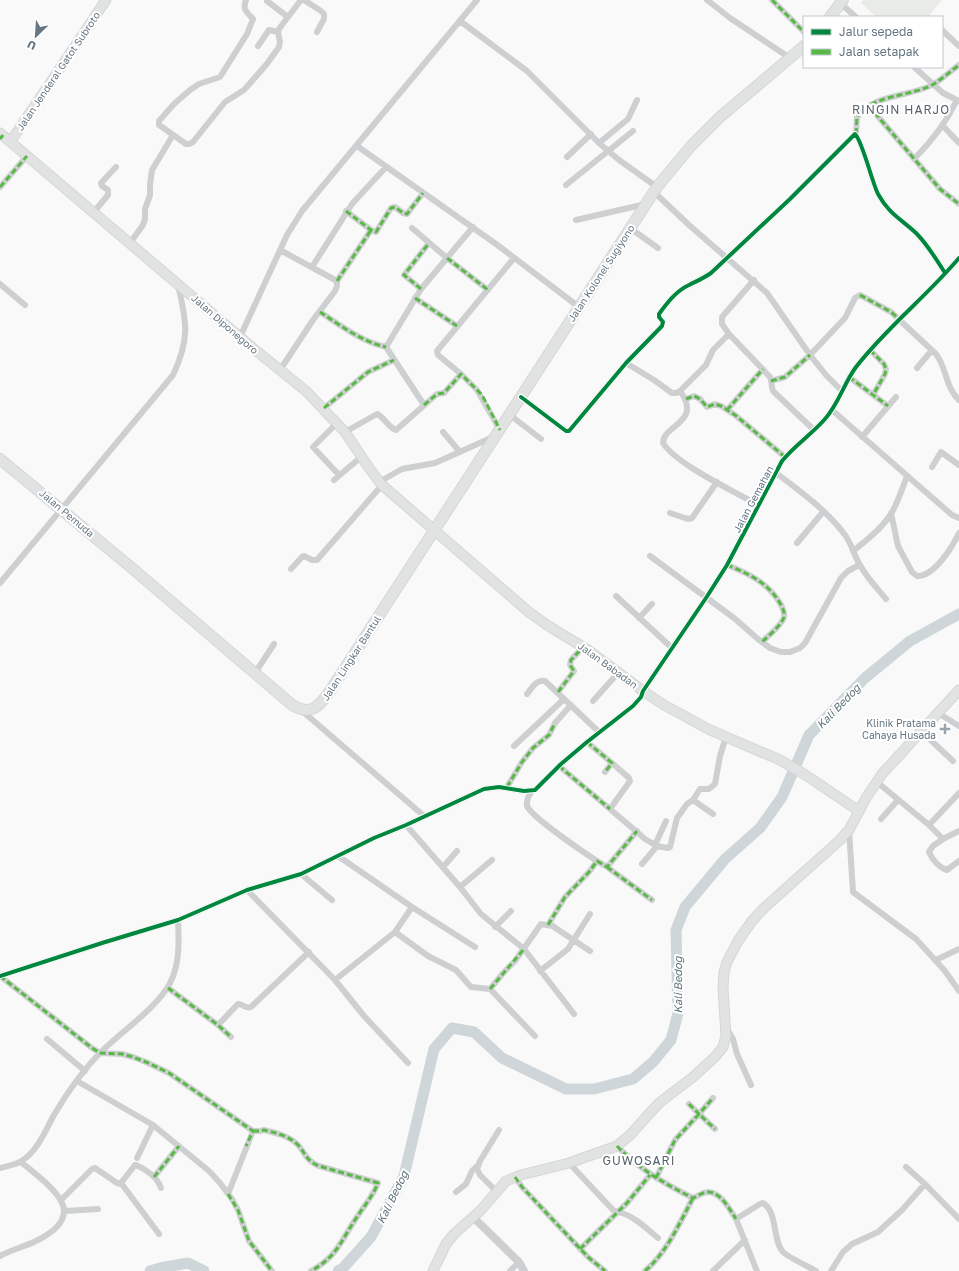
<svg xmlns="http://www.w3.org/2000/svg" width="959" height="1271" viewBox="0 0 959 1271" font-family="'Golos Text',sans-serif">
	<style>
		.green { fill: #e8ebe6 }
		.lines { fill: none; stroke-linecap: round; stroke-linejoin: round }
		.river { stroke: #ced6d9; stroke-width: 11 }
		.secondary-casing { stroke: #d5d6d7; stroke-width: 11 }
		.primary-casing { stroke: #d5d6d7; stroke-width: 12 }
		.minor { stroke: #cecfd0; stroke-width: 6 }
		.tertiary { stroke: #cecfd0; stroke-width: 8 }
		.secondary { stroke: #e1e2e2; stroke-width: 9 }
		.primary { stroke: #e1e2e2; stroke-width: 10 }
		.quiet { stroke: #58b947; stroke-width: 3; stroke-dasharray: 6 3; stroke-linecap: butt }
		.cycleway-casing { stroke: #fff; stroke-width: 6 }
		.cycleway { stroke: #00873e; stroke-width: 4 }
		.poi-dot { fill: #99a4ac; stroke: #fff; stroke-width: 1.5 }
		.labels { text-anchor: middle; dominant-baseline: central; stroke-width: 4; stroke-linejoin: round; paint-order: stroke }
		.street-label { font-size: 10px; fill: #657683; stroke: #fff }
		.poi-label { font-size: 10px; fill: #657683; stroke: #fff; text-anchor: end }
		.water-label { font-size: 11px; font-style: italic; fill: #60757c; stroke: #fff }
		.quarter-label { font-size: 12px; letter-spacing: 1px; fill: #57646e; stroke: #fff }
	</style>
	<rect width="100%" height="100%" fill="#f9f9f9"/>
	<!-- green -->
	<path class="green" d="M863 0H942L928 17H877L861 3Z"/>
	<g class="lines">
		<!-- river -->
		<path class="river" d="M150 1271 160 1268 188 1263 204 1271
			M338 1271 343 1268 371 1237 404 1176 434 1049 452 1028 474 1032 502 1058 566 1089H594L633 1079 653 1062 671 1040 678 1013 676 930 685 907 725 859 760 828 782 797 809 735 865 678 910 641 959 614"/>
		<!-- secondary casing -->
		<g class="secondary-casing">
			<path id="secondary" d="M0 133 254 349 306 391 345 432 369 468 382 485 530 613 550 627 588 650 643 691 664 705 710 730 780 760 804 774 859 811
				M11 141 106 0
				M433 1271 446 1244 454 1234 481 1210 506 1181 521 1175 569 1163 617 1146 630 1135 659 1103 693 1077 715 1057 723 1047 726 1036 723 988 724 972 727 962 738 941 752 921 764 908 840 840 849 830 866 798 882 774 959 690"/>
		</g>
		<!-- primary casing -->
		<g class="primary-casing">
			<path id="primary" d="M830 17 843 0
				M0 459 133 569 291 704C310 717 319 707 330 691L657 187 691 146 720 117 804 46"/>
		</g>
		<!-- minor -->
		<path class="minor" d="M246 0C242 10 247 12 253 19L247 34 220 77 199 84 190 90 174 104 159 121V125L162 127 186 144H189L193 142 225 102 244 90 266 65 279 47 280 42 278 32 279 29 288 17
			M304 0 321 11 324 14V19L317 32
			M707 0 730 18 790 58
			M772 0 804 32
			M267 1 288 17 301 0
			M840 3 856 17
			M460 21 527 71 599 143 619 160 657 187
			M942 30 959 46
			M258 46 269 30 278 32
			M914 67 943 93 959 101
			M869 106 940 189 959 204
			M943 126 959 143
			M856 134 857 117C872 94 911 97 934 84 943 78 951 71 959 65
			M599 143 628 119 637 100
			M357 146 496 244 579 307
			M567 157 591 134
			M914 159C932 141 946 123 957 100
			M566 185 633 131
			M0 187 27 156
			M654 192 689 225 767 293 810 355 826 375 842 391
			M346 211 371 230 376 232 391 208 395 207 403 213 407 214 423 193
			M94 212 108 195V190L102 186 101 183 116 167
			M576 220 646 204
			M412 228 447 258 488 290
			M630 228 658 248
			M130 243 143 225 145 219V209L150 195V185L152 170 173 135
			M280 250 337 281
			M312 267 352 204 386 167
			M754 280 722 317V324L729 334 770 377C773 382 770 387 774 392L814 430
			M0 284 25 305
			M421 289 404 275 429 243
			M415 298 457 326
			M320 312C340 325 362 342 386 347L424 405
			M729 334 713 350 706 365 680 391C703 422 663 425 663 443 677 465 734 491 758 505
			M240 337 287 235 302 211 477 0
			M386 347 421 289 473 227
			M870 350 884 364 886 369 885 374 873 395
			M626 363 654 380 672 393H676L680 391
			M917 368 932 350
			M280 370 313 320 335 291 337 286V281L371 230
			M849 377 888 406
			M771 381 785 377 810 355 845 318 855 298 860 295 891 312 936 354C947 368 945 387 959 400
			M521 397 566 431H569L626 363 662 326 663 322 659 317V314C667 303 676 291 689 285 697 281 704 278 711 273L790 199 855 134C862 140 872 182 878 194 889 214 901 219 916 233 928 245 936 259 945 273
			M686 399 694 396 700 399 707 407 715 404 721 406 735 415 785 457
			M324 408 368 372 394 360
			M727 410 763 369
			M832 410 952 515 959 518
			M510 415 541 439
			M337 423 313 447 339 475
			M500 430 477 390 461 374 438 355 437 351 514 258
			M345 432 377 414C385 418 388 427 396 430L437 394 444 393 461 374
			M443 432 460 452
			M862 437 896 397
			M932 467 941 452 959 465
			M775 472C799 491 827 510 845 535 852 544 854 556 860 565 867 578 877 588 886 599
			M334 480 361 457
			M379 482 402 469 435 463 493 437
			M670 513 688 519 692 518 717 482
			M891 513 898 546 912 572 917 576C934 577 953 546 959 533
			M797 543 823 512
			M853 551C867 540 881 529 891 514 898 502 902 489 907 476
			M650 556 734 618 758 639 770 648 781 652H790L800 648 805 643 841 578 848 571 859 565
			M727 565C748 573 770 584 781 605 783 609 785 612 784 617 782 625 768 636 762 642
			M291 569 302 557 304 556 312 560H317L382 485
			M0 583 173 375C190 339 187 323 178 285
			M616 596 672 648
			M639 618 652 604
			M255 673 274 644
			M558 692 574 671 570 665 571 660 583 647
			M527 694C532 688 536 679 545 681L599 732
			M593 701 619 672
			M301 710 424 816
			M938 713 959 726
			M921 731 953 761
			M587 742 612 763 605 772
			M514 746 564 699
			M612 763 629 778 630 781 610 809 645 839 657 846
			M559 766 610 809
			M877 782 929 825 943 839 933 846 929 852C932 860 940 868 947 870L959 861
			M507 787 522 762 533 748 549 735 555 723 571 705
			M532 791C529 795 526 800 527 806 532 818 593 859 607 867L637 831
			M693 800 713 814
			M881 819 898 800
			M406 825 460 887 481 914 524 949 574 1014
			M929 825 959 793
			M849 830 853 892 916 939 945 971 959 991
			M943 839 959 831
			M655 845 666 821
			M338 856 412 907 475 947
			M642 864 657 846 668 848 670 847 677 818 687 804 693 800 700 789H709L715 784 720 756 726 737
			M443 867 457 851
			M607 867 652 900
			M301 874 332 900
			M460 887 492 860
			M247 890 335 980 364 1016 408 1063
			M412 907 395 932 428 956 456 970 471 987 490 989 535 1036
			M548 925 565 897 589 872 597 861
			M495 927 511 911
			M936 960 959 949
			M540 971 568 949 590 914
			M0 976 102 943 178 920 247 890 301 874 374 838 406 825 484 789 499 787 524 791 535 790 561 764 587 742 633 706 641 697 643 691 706 598 727 565 782 461C795 445 812 434 825 419 839 403 844 383 856 367 887 327 927 296 959 258
			M0 976 92 1048 100 1053 122 1054 133 1057 146 1062 169 1073 253 1131 228 1194
			M335 980 395 932
			M168 988 218 1025 231 1037
			M490 989 504 972 515 961 541 924 553 926 557 929 590 951
			M218 1025 238 1004C243 1004 246 1009 251 1007L309 952
			M727 1029 733 1039 737 1054 751 1085
			M47 1039 85 1071
			M77 1081 153 1125 209 1171 220 1183 232 1199 238 1210 249 1241 272 1271
			M689 1104 699 1114 713 1098
			M253 1131H260L264 1130C276 1133 290 1136 299 1146 307 1156 306 1160 319 1166L378 1183C373 1196 364 1206 357 1217 341 1240 338 1256 311 1271
			M617 1146C639 1169 665 1184 693 1198 698 1196 703 1192 708 1192 721 1192 730 1210 736 1219
			M137 1158 153 1125
			M569 1163 613 1210C616 1212 619 1212 622 1213 635 1217 647 1229 658 1238
			M906 1167 925 1184 959 1219
			M0 1168C7 1166 17 1165 23 1160 38 1150 45 1131 54 1115 67 1093 83 1070 101 1052 121 1032 158 1007 170 983 180 964 179 941 178 920
			M154 1177 179 1146
			M515 1177 522 1187 588 1257 605 1271
			M656 1178 675 1140 699 1114 715 1129
			M121 1183 135 1165H136C146 1169 158 1178 161 1188
			M456 1192 466 1184 472 1171 478 1165
			M497 1192 480 1175 477 1169 480 1161 499 1130
			M61 1200 92 1169 95 1168 117 1183 120 1184 121 1183 159 1234
			M65 1211 98 1209
			M580 1249 627 1203 650 1175
			M0 1256C11 1250 23 1247 34 1242 93 1214 52 1188 21 1162
			M510 1271 519 1262
			M645 1271C667 1252 679 1224 693 1198
			M713 1271 745 1240
			M757 1271 736 1219 760 1204 763 1203C778 1212 772 1240 783 1252 788 1257 809 1267 816 1271
			M831 1271 843 1252 852 1244 878 1232 902 1210 925 1184"/>
		<!-- tertiary -->
		<path class="tertiary" d="M473 1217 519 1262 524 1271"/>
		<!-- secondary -->
		<use href="#secondary" class="secondary"/>
		<!-- primary -->
		<use href="#primary" class="primary"/>
		<!-- quiet -->
		<path class="quiet" d="M772 0 804 32
			M869 106 940 189 959 204
			M856 134 857 117C872 94 911 97 934 84 943 78 951 71 959 65
			M0 139 3 135
			M0 187 27 156
			M346 211 371 230 376 232 391 208 395 207 403 213 407 214 423 193
			M447 258 488 290
			M337 281 371 230
			M421 289 404 275 429 243
			M860 295 891 312 899 319
			M415 298 457 326
			M320 312C340 325 362 342 386 347
			M870 350 884 364 886 369 885 374 873 395
			M849 377 888 406
			M771 381 785 377 810 355
			M686 399 694 396 700 399 707 407 715 404 721 406 735 415 785 457
			M424 405 437 394 444 393 461 374 482 395 500 430
			M324 408 368 372 394 360
			M727 410 763 369
			M727 565C748 573 770 584 781 605 783 609 785 612 784 617 782 625 768 636 762 642
			M558 692 574 671 570 665 571 660 583 647
			M587 742 612 763 605 772
			M559 766 610 809
			M507 787 522 762 533 748 549 735 555 723
			M607 867 652 900
			M548 925 565 897 589 872 597 861 607 867 637 831
			M0 976 92 1048 100 1053 122 1054 133 1057 146 1062 169 1073 253 1131 246 1146
			M168 988 218 1025 231 1037
			M490 989 524 949
			M689 1104 699 1114 713 1098
			M253 1131H260L264 1130C276 1133 290 1136 299 1146 307 1156 306 1160 319 1166L378 1183C373 1196 364 1206 357 1217 341 1240 338 1256 311 1271
			M617 1146C639 1169 665 1184 693 1198 698 1196 703 1192 708 1192 721 1192 730 1210 736 1219
			M154 1177 179 1146
			M515 1177 522 1187 588 1257 605 1271
			M656 1178 675 1140 699 1114 715 1129
			M228 1194 238 1210 249 1241 272 1271
			M580 1249 627 1203 650 1175
			M645 1271C667 1252 679 1224 693 1198"/>
		<!-- cycleway casing -->
		<g class="cycleway-casing">
			<path id="cycleway" d="M521 397 566 431H569L626 363 662 326 663 322 659 317V314C667 303 676 291 689 285 697 281 704 278 711 273L790 199 855 134C862 140 872 182 878 194 889 214 901 219 916 233 928 245 936 259 945 273
				M0 976 102 943 178 920 247 890 301 874 374 838 406 825 484 789 499 787 524 791 535 790 561 764 587 742 633 706 641 697 643 691 706 598 727 565 782 461C795 445 812 434 825 419 839 403 844 383 856 367 887 327 927 296 959 258"/>
		</g>
		<!-- cycleway -->
		<use href="#cycleway" class="cycleway"/>
	</g>
	<!-- markers -->
	<path class="poi-dot" d="M943 723h4v4h4v4h-4v4h-4v-4h-4v-4h4z"/>
	<g class="labels">
		<!-- street labels -->
		<g class="street-label">
			<text transform="translate(58 71) rotate(-56)">Jalan Jenderal Gatot Subroto</text>
			<text transform="translate(601 273) rotate(-57)">Jalan Kolonel Sugiyono</text>
			<text transform="translate(225 324) rotate(41)">Jalan Diponegoro</text>
			<text transform="translate(753 499) rotate(-62)">Jalan Gemahan</text>
			<text transform="translate(67 513) rotate(40)">Jalan Pemuda</text>
			<text transform="translate(351 658) rotate(-57)">Jalan Lingkar Bantul</text>
			<text transform="translate(608 665) rotate(36)">Jalan Babadan</text>
		</g>
		<!-- poi labels -->
		<g class="poi-label">
			<text x="936" y="723">Klinik Pratama<tspan x="936" dy="12">Cahaya Husada</tspan></text>
		</g>
		<!-- water labels -->
		<g class="water-label">
			<text transform="translate(838 706) rotate(-46)">Kali Bedog</text>
			<text transform="translate(677 985) rotate(-90)">Kali Bedog</text>
			<text transform="translate(392 1197) rotate(-64)">Kali Bedog</text>
		</g>
		<!-- quarter labels -->
		<g class="quarter-label">
			<text x="901" y="109">RINGIN HARJO</text>
			<text x="639" y="1160">GUWOSARI</text>
		</g>
	</g>
	<!-- legend -->
	<rect x="803" y="16" width="140" height="52" fill="#ffffff" stroke="#c1c8cd"/>
	<rect x="811" y="29" width="20" height="6" fill="#00873e" stroke="#c1c8cd"/>
	<text x="839" y="36" font-size="12" fill="#657683">Jalur sepeda</text>
	<rect x="811" y="49" width="20" height="6" fill="#58b947" stroke="#c1c8cd"/>
	<text x="839" y="56" font-size="12" fill="#657683">Jalan setapak</text>
	<!-- north arrow -->
	<g transform="translate(36 36) rotate(205)" stroke="#ffffff" stroke-width="3" paint-order="stroke">
	<path d="M0-3L7 15L0 10L-7 15Z" fill="#657683"/>
	<text y="-6" font-size="11" font-weight="bold" text-anchor="middle" fill="#657683">U</text>
	</g>
</svg>
